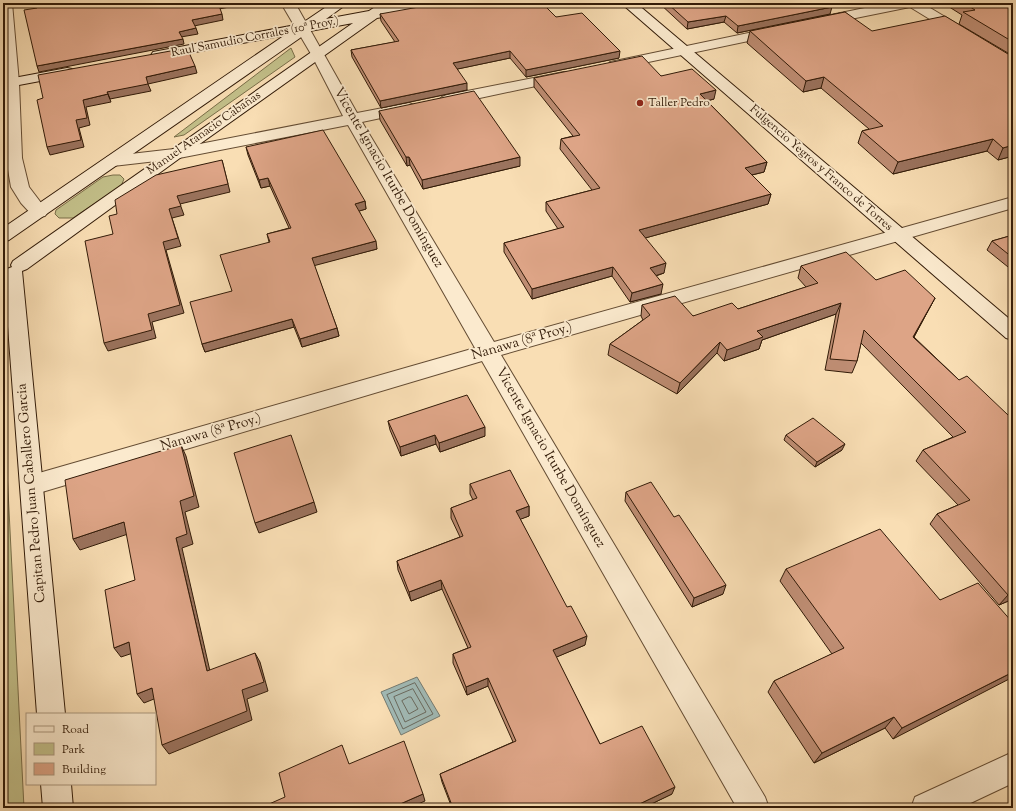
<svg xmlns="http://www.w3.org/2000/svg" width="1016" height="811" viewBox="0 0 1016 811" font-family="'Sorts Mill Goudy',serif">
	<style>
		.green { fill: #c3c08a; stroke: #7a6e49 }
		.water { fill: #a1bab6; stroke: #757a70 }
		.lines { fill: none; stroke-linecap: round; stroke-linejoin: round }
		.shore { stroke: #6a6a5f; stroke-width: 1 }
		.street-casing { stroke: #644c33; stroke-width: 2 }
		.secondary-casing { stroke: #321b08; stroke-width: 2 }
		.street { fill: #fbeace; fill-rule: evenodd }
		.secondary { fill: #fbeace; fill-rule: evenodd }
		.wall { fill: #be8d73; stroke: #321b08 }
		.shaded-wall { fill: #9b735e; stroke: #321b08 }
		.building { fill: #dda486; stroke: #321b08 }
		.poi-dot { fill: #8f2418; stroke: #fbeace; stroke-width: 1.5 }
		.labels { text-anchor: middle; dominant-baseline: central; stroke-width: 3.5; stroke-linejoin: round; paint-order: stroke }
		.far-street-label { font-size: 12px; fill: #321b08; stroke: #fbeace }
		.far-poi-label { font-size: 12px; fill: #321b08; stroke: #fbeace; text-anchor: start }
		.street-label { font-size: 14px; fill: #321b08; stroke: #fbeace }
	</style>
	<rect width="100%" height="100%" fill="#f9deb4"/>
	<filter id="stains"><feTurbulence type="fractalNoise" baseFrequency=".005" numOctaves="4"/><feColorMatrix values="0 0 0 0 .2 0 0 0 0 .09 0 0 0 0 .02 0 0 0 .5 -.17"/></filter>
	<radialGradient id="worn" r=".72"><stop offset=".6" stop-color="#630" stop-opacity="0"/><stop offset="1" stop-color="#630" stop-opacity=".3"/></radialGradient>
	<!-- green -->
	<path class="green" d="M291 48 295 57 184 135 174 137Z
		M113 175H120L124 179 121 186 73 218H59L55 214 56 210 103 177Z
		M3 391 24 808H3Z"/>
	<!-- water -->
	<path class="water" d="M417 677 440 716 401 735 381 692Z"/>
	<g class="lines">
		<!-- shore -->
		<path class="shore" d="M415 683 433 714 403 729 387 695Z
			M413 689 426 712 405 722 394 697Z
			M409 697H411L418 709 409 714 402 701Z"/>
		<!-- street casing -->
		<g class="street-casing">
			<path id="street" d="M3 3H12L19 83 22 158 29 187 48 212 45 216 39 217 33 216 21 203 11 187 6 158Z
				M281 3H295L357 113 409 103 414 105 417 108 414 111 362 122 494 342 1013 197V208L501 355 765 797 769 808H737L482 361 32 495 24 492 20 485 24 478 32 475 475 348 348 125 174 159 113 166 107 165 105 161 107 157 113 156 174 149 343 116 311 54Z
				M889 3H922L1013 58V68L1008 67 910 7 821 25 816 24 814 21 816 18 821 17Z
				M777 27 782 28 784 31 782 34 615 69 610 68 608 65 610 62 615 61Z
				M564 72 569 73 571 76 569 79 447 105 442 103 439 100 442 97 447 95Z
				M1013 752V783L960 808H911L915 797Z"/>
		</g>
		<!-- secondary casing -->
		<g class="secondary-casing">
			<path id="secondary" d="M332 3H348L326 19 369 11 381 3H397L393 7 415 3H443L441 6 436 7 377 18 180 158 27 269 22 271 65 714H37L4 273 7 269 12 267 11 265 13 261 353 23 310 31 9 240 3 242V228L285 35 158 59 153 58 151 55 153 52 301 24Z
				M621 3H636L1013 322V340L1006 338Z
				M67 68 72 69 74 72 72 75 3 88V80Z
				M41 784H71L73 808H43Z"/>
		</g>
		<!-- street -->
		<use href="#street" class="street"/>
		<!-- secondary -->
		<use href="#secondary" class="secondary"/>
	</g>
	<!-- wall -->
	<path class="wall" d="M659 3H826L830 14 737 33 724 22 687 29Z
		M943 3H1013V56L959 24 962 15Z
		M845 12 1013 156 998 160 987 151 893 174 858 143 862 131 869 129 821 88 803 92 747 43 750 31Z
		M380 14 556 17 619 58 526 77 510 58 457 69 467 90 381 108 352 57 351 50 395 42 381 21Z
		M661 76 714 99 707 101 767 162 764 172 752 175 771 194 768 204 645 238 664 273 656 276 661 294 630 302 612 276 532 299 504 252V243L558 229 546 211V202L592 190 560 149 561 139 573 136 534 87V78Z
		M379 111 520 166 423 189 410 165 407 166 380 120Z
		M246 147 365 201 366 209 359 211 377 249 314 265 337 328 339 336 302 347 294 327 205 352 202 344 232 291 269 242 267 234 289 228 270 186 261 188 248 155Z
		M1013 235V271L987 250 992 241Z
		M801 266 876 280 935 298 929 309 914 337 959 380 1008 415 1013 413V599L999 605 930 524 937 514 958 505 916 461 923 450 953 437 861 343 857 361 852 373 825 370 836 314 762 340 759 349 724 361 717 353 677 394 608 355 610 344 643 320 641 316 642 305 693 316 738 309 806 287 798 278Z
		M388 421 485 436 440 452 436 444 401 456 390 430Z
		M786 435 842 450 815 467 784 440Z
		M470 484 529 506V516L520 519 585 645 556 657 600 744 672 794 643 808H452L442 782 440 774 513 742 488 686 467 695 453 663V654L468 648 442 589 411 601 398 570 397 561 460 537 451 518V508L473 500 470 494Z
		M626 492 723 594 692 607 625 501Z
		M786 569 940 600 1013 623 893 739 885 728 814 763 768 692 774 681 832 654 780 581Z"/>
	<!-- shaded-wall -->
	<path class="shaded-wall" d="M218 3H245V4L219 9Z
		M832 7 830 14 737 33 738 26Z
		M222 14 223 20 194 26 192 20Z
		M726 16 724 22 687 29 688 22Z
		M196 28 198 34 181 37 179 32Z
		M183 39 184 44 39 72 37 66Z
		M510 51V58L453 70V63Z
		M620 51 619 58 526 77V70Z
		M195 66 197 73 148 84 151 91 110 99 107 92 146 77Z
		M824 77 821 88 803 92 806 81Z
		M467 83V90L381 108 380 101Z
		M716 90 714 99 698 103 700 94Z
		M108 94 111 102 86 107 90 125 79 128 84 147 50 155 47 147 76 120 83 100Z
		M993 139 987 151 893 174 898 162Z
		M1013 145V156L998 160 1003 148Z
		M406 157H409L410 165 407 166Z
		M520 157V166L423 189 422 180Z
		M222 160 230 192 180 204 184 215 172 218 181 246 166 250 184 313 152 322 156 338 108 351 104 343 148 314 169 209 177 196Z
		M767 162 764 172 743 177 745 168Z
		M268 178 270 186 261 188 259 180Z
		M771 194 768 204 638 240 639 230Z
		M365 201 366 209 356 212 355 204Z
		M376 241 377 249 313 266 312 258Z
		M666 263 664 273 648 278 650 268Z
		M613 267 612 276 532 299V289Z
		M663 284 661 294 630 302 632 293Z
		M935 298 929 309 908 348 913 337Z
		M841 303 836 314 762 340 759 349 724 361 727 350 757 331Z
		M292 319 294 327 205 352 202 344Z
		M337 328 339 336 302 347 300 339Z
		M720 342 717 353 677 394 680 383Z
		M485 427V436L440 452 439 443Z
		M435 435 436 444 401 456 400 447Z
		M845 444 842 450 815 467 817 462Z
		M181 445 186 456 199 507 185 512 193 544 182 548 212 680 207 671 176 538Z
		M314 502 317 512 259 533 255 523Z
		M529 506V516L516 521V511Z
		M124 522 131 533 80 550 73 539Z
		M441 580 442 589 411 601 409 592Z
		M726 585 723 594 692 607 694 598Z
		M1013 593V599L999 605 1008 595Z
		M587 636 585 645 552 659 553 650Z
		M129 642 136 652 121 657 114 648Z
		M255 653 260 662 268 691 247 699 252 720 169 754 162 745 242 690Z
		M1013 672V677L893 739 902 728Z
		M488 678V686L467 695 466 687Z
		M152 688 159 697 144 703 137 694Z
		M894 717 885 728 814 763 822 753Z
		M675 787 672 794 643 808H631Z
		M423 794 425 801 409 808H391Z"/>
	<!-- building -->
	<path class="building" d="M36 3H219H218L222 14 192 20 196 28 179 32 183 39 37 66 24 10 37 8Z
		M441 3H542L556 17 582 13 620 51 526 70 510 51 453 63 467 83 380 101 351 50 399 41 380 14Z
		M667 3H826L832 7 738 26 726 16 688 22Z
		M964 3H1013V42L963 12 975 10Z
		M845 12 872 31 945 16 1013 57V145L1003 148 993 139 898 162 862 131 883 126 824 77 806 81 750 31Z
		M187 48 195 66 146 77 148 84 107 92 108 94 83 100 87 118 76 120 81 140 47 147 37 100 43 98 38 75Z
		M642 56 661 76 692 69 716 90 700 94 767 162 745 168 771 194 639 230 666 263 650 268 663 284 632 293 613 267 532 289 504 243 564 227 546 202 600 188 561 139 580 135 534 78Z
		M474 91 520 157 422 180 409 157H406L379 111Z
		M323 130 365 201 355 204 376 241 312 258 337 328 300 339 292 319 202 344 190 302 232 291 220 255 270 242 267 234 291 228 268 178 259 180 246 147Z
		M222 160 228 184 177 196 181 206 169 209 178 238 163 242 180 305 148 314 152 330 104 343 85 241 113 234 109 216 117 214 115 200 156 175Z
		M1013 235V258L992 241Z
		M846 252 876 280 905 270 935 298 913 337 959 380 967 376 1008 415 1013 413V593L1008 595 937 514 970 500 923 450 966 432 864 330 857 361 830 359 841 303 757 331 763 337 727 350 720 342 680 383 610 344 650 315 642 305 675 296 693 316 732 303 738 309 818 283 801 266Z
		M467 395 485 427 439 443 435 435 400 447 388 421Z
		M813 418 845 444 817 462 786 435Z
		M291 435 314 502 255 523 234 453Z
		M181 445 194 496 180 501 187 534 176 538 207 671 255 653 264 682 242 690 247 711 162 745 152 688 137 694 129 642 114 648 105 590 135 580 124 522 73 539 65 480Z
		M510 470 529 506 516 511 567 607 571 606 587 636 553 650 600 744 642 726 675 787 631 808H453L440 774 516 741 488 678 466 687 453 654 471 647 441 580 409 592 397 561 463 536 451 508 477 498 470 484Z
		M651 482 674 517 679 515 726 585 694 598 626 492Z
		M880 529 940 600 978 583 1013 623V672L902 728 894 717 822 753 774 681 844 648 786 569Z
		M404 741 423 794 391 808H260L285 797 279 773 342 745 349 764Z"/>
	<!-- markers -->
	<circle class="poi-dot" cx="640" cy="103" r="4"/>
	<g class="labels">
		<!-- far-street labels -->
		<g class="far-street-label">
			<text transform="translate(255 37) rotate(-11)">Raul Samudio Corrales (10ª Proy.)</text>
			<text transform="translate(204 133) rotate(-35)">Manuel Atanacio Cabañas</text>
			<text transform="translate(821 168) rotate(41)">Fulgencio Yegros y Franco de Torres</text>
		</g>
		<!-- far-poi labels -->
		<g class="far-poi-label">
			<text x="648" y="103">Taller Pedro</text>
		</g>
		<!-- street labels -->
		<g class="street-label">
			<text transform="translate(388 178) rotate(60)">Vicente Ignacio Iturbe Domínguez</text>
			<text transform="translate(522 342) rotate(-16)">Nanawa (8ª Proy.)</text>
			<text transform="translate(211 433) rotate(-16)">Nanawa (8ª Proy.)</text>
			<text transform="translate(550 458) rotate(60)">Vicente Ignacio Iturbe Domínguez</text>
			<text transform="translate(32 493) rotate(-95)">Capitan Pedro Juan Caballero Garcia</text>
		</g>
	</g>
	<!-- margin -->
	<rect width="1016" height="811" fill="none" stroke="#f9deb4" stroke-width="16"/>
	<rect x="4" y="4" width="1008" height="803" fill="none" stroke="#321b08" stroke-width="2"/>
	<rect x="8" y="8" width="1000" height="795" fill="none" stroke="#321b08"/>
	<!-- legend -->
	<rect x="26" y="713" width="130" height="72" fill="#fbeace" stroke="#ab977f"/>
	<rect x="34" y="726" width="20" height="6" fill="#fbeace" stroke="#ab977f"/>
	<text x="62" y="733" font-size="12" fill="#321b08">Road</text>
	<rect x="34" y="743" width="20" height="12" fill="#c3c08a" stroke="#ab977f"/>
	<text x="62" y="753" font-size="12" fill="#321b08">Park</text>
	<rect x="34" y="763" width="20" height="12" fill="#dda486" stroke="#ab977f"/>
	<text x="62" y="773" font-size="12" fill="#321b08">Building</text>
	<rect width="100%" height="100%" filter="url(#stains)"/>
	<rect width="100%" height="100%" fill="url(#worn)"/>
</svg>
